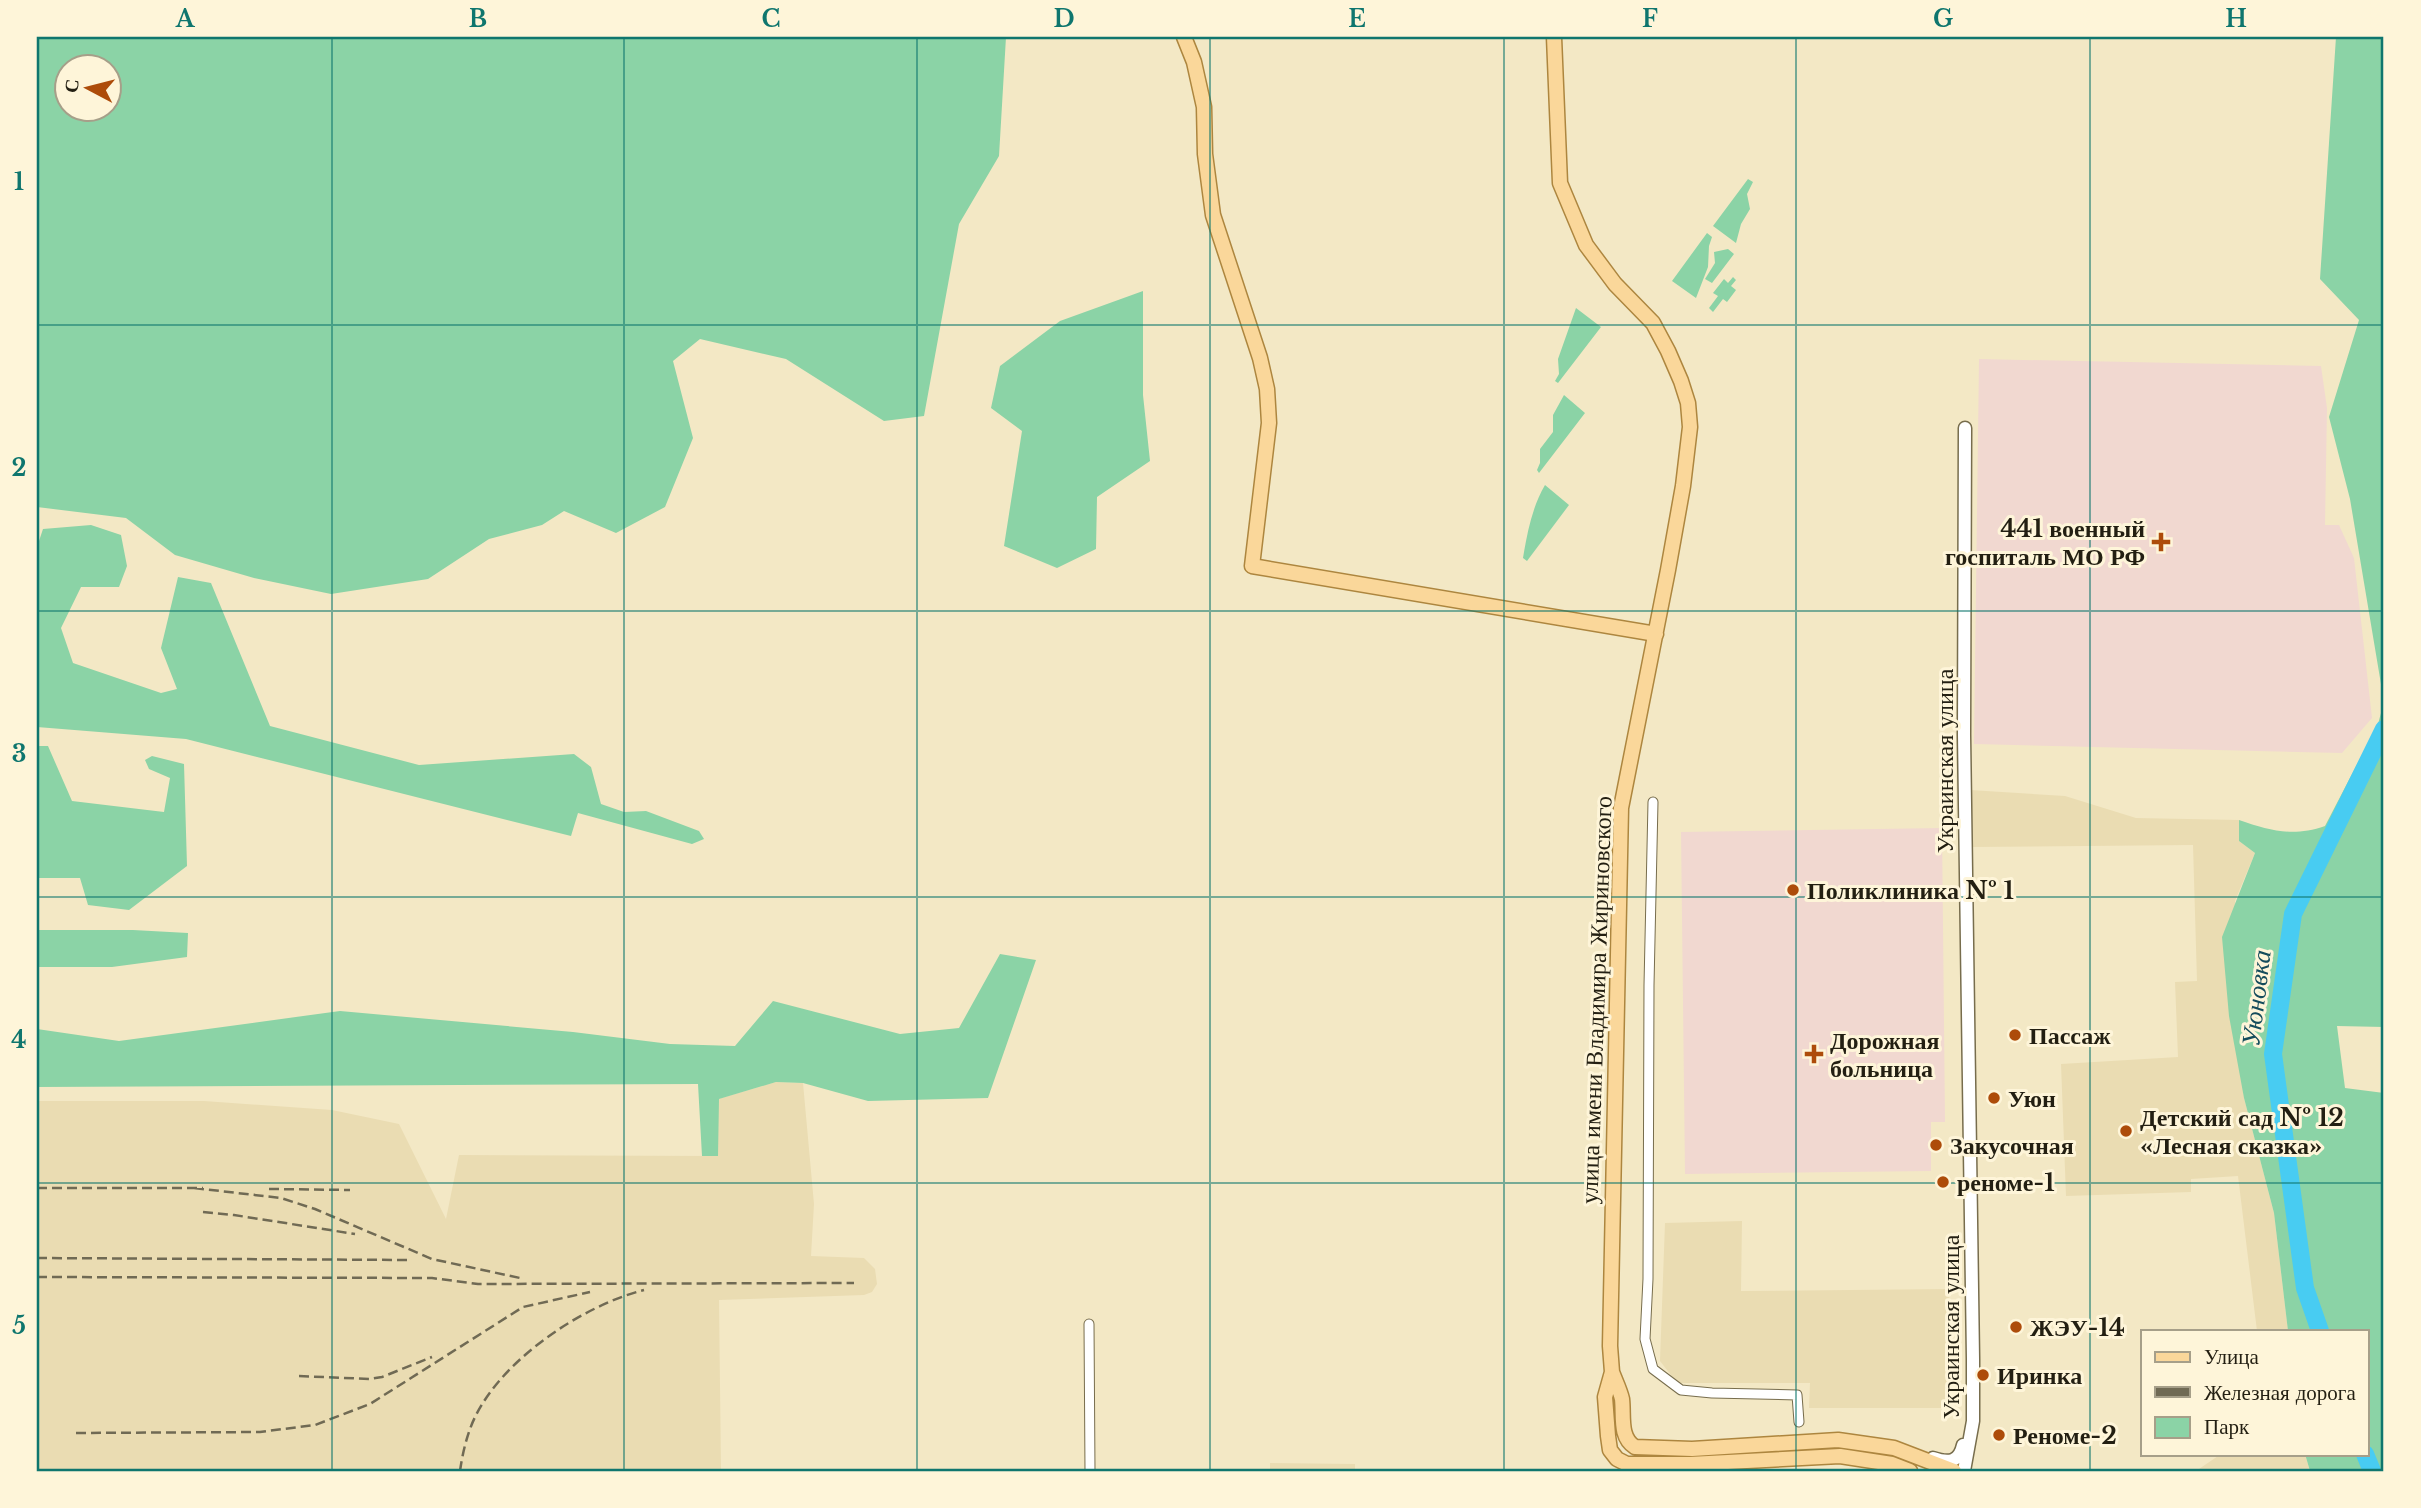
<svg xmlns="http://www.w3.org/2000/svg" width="2421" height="1508" viewBox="0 0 2421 1508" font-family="'Libre Baskerville',serif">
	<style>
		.built { fill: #eadcb2 }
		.medical { fill: #f1d8d0 }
		.green { fill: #8bd3a6; fill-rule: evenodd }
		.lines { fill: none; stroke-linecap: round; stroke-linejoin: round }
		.river { stroke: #48ccf2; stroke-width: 18 }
		.street-casing { stroke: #776d4d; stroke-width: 11 }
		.secondary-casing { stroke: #776d4d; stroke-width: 15 }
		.primary-casing { stroke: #ad863f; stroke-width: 17 }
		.street { stroke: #fff; stroke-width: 9 }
		.secondary { stroke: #fff; stroke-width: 12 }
		.primary { stroke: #fad79a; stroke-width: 14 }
		.rail { stroke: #706a54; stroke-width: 2.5; stroke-dasharray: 10 5; stroke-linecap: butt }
		.grid { fill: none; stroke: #0f766e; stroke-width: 2; stroke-opacity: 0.55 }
		.poi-dot { fill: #ad4c0a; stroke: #fef5d9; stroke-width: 2.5 }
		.labels { text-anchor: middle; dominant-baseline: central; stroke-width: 6; stroke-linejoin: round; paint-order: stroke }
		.poi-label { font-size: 24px; font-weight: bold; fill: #231f12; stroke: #fef5d9; text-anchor: start }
		.street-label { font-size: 24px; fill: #231f12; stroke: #fef5d9 }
		.water-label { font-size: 26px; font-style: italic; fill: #154c5c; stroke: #fef5d9 }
		.neatline { fill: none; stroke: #0f766e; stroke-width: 2.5 }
		.grid-label { font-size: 23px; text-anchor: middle; font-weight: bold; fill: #0f766e }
	</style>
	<rect width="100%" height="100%" fill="#f3e8c5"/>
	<!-- built -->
	<path class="built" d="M1970 790 2065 796 2136 818 2239 820V841L2255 853 2235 901 2244 1098 2274 1213 2288 1331H2257L2238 1176 2191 1179V1192L2066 1196 2061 1064 2178 1057 2175 982 2197 981 2193 845 1972 847 1969 834Z
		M776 1082 803 1083 814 1204 811 1256 864 1258 875 1269 877 1284 872 1292 864 1295 719 1300 721 1471H37V1101H204L332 1110 399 1124 446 1219 459 1155 717 1156 718 1099Z
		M1742 1221 1741 1291 1949 1289 1951 1408H1809L1810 1383H1677L1660 1361 1665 1223Z
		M2221 1454H2305L2310 1471H2196Z
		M1270 1463 1355 1464V1471H1270Z"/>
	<!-- medical -->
	<path class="medical" d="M1979 359 2321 366 2327 408 2325 525H2339L2354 558 2372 718 2342 753 1974 744Z
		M1942 828 1945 1122H1931V1171L1685 1174 1681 832Z"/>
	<!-- green -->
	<path class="green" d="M37 37H1006L999 156 959 224 924 416 884 421 786 359 700 339 673 361 693 438 665 507 616 533 564 511 542 525 489 539 428 579 331 594 254 578 175 555 126 518 37 507ZM66 66H108V108H66Z
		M2336 37H2384V1027L2337 1026 2345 1088 2384 1093V1471H2310L2305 1454H2367V1331H2288L2274 1213 2244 1098 2229 1016 2222 937 2255 853 2239 841V820C2271 831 2293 837 2325 826L2378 724 2384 702 2350 499 2329 417 2359 320 2320 279Z
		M1748 179 1753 182 1747 194 1750 209 1741 224 1736 243 1713 226Z
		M1707 233 1712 237 1709 246 1708 267 1696 298 1672 281Z
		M1728 249 1734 254 1712 283 1705 279 1715 263 1714 252Z
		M1733 277 1736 280 1731 286 1736 290 1727 302 1723 299 1713 312 1709 308 1718 296 1713 293 1724 279 1728 283Z
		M1143 291V395L1150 461 1097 497 1096 549 1057 568 1004 546 1022 431 991 408 1000 366 1060 321Z
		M1576 308 1601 327 1558 383 1555 381 1559 374 1558 359Z
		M1564 395 1585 413 1539 473 1537 470 1540 463V449L1553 432V415Z
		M1545 485 1569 505 1527 561 1523 558C1527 534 1532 507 1545 485Z
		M91 525 121 535 127 566 119 587H81L61 628 73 663 161 693 177 689 161 648 178 577 211 583 270 726 419 765 574 754 591 767 601 804 624 812 646 811 699 831 704 839 692 844 578 813 571 836 186 739 37 727V547L43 529Z
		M37 746H48L72 801 164 812 170 778 149 769 145 760 152 756 184 764 187 866 129 910 88 905 80 878H37Z
		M37 930H133L188 933 187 957 112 967H37Z
		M1000 954 1036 960 988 1098 868 1101 803 1083 776 1082 719 1099 718 1156H702L698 1084 37 1087V1029L119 1041 340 1011 573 1032 670 1044 735 1046 773 1001 900 1034 959 1028Z
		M1840 1446 1893 1455 1911 1461 1909 1465 1668 1459V1454Z"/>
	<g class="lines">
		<!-- river -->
		<path class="river" d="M2320 1331 2305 1288 2273 1054 2293 914 2384 729
			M2365 1454 2372 1471"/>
		<!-- street casing -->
		<g class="street-casing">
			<path id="street" d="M1653 802 1649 985 1648 1279 1645 1339 1653 1369 1681 1390 1712 1393 1797 1395 1799 1422
				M1089 1324 1090 1471"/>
		</g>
		<!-- secondary casing -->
		<g class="secondary-casing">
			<path id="secondary" d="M1933 1458C1948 1463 1959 1463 1963 1445
				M1964 1471 1973 1421V1359L1964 735 1965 428"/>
		</g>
		<!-- primary casing -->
		<g class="primary-casing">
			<path id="primary" d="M1184 37 1194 62 1204 107 1205 154 1213 215 1260 358 1267 389 1269 423 1252 566 1656 634
				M1554 37 1560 183 1586 245 1615 284 1653 323 1668 351 1681 381 1688 403 1690 427 1683 486 1668 570 1621 808 1610 1346 1612 1372 1605 1397 1608 1436 1610 1450 1617 1459 1627 1464H1690L1840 1456 1892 1464 1910 1471
				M1612 1372C1615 1380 1620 1390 1622 1399 1624 1416 1619 1437 1635 1447L1692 1449 1838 1440 1894 1448 1954 1471"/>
		</g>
		<!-- street -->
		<use href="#street" class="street"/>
		<!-- secondary -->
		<use href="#secondary" class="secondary"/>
		<!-- primary -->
		<use href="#primary" class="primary"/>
		<!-- rail -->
		<path class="rail" d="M37 1188H203
			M194 1188 281 1198 315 1209 432 1259 520 1278
			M269 1189 350 1190
			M203 1212 234 1215 355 1234
			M37 1258 412 1260
			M37 1277 432 1278 478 1284 854 1283
			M299 1376 370 1379 382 1377 432 1357
			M76 1433 260 1432 315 1425 370 1404 523 1307 590 1292
			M460 1471C462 1457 465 1443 470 1429 493 1365 580 1306 644 1290"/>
	</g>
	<!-- grid -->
	<path class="grid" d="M332 37V1471M624 37V1471M917 37V1471M1210 37V1471M1504 37V1471M1796 37V1471M2090 37V1471M37 325H2384M37 611H2384M37 897H2384M37 1183H2384"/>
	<!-- markers -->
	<g class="poi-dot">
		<path d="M2157.5 531.5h7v7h7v7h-7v7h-7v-7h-7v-7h7z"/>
		<circle cx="1793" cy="890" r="7"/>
		<circle cx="2015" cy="1035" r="7"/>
		<path d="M1810.5 1043.5h7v7h7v7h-7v7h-7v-7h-7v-7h7z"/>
		<circle cx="1994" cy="1098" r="7"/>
		<circle cx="2126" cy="1131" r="7"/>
		<circle cx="1936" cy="1145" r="7"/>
		<circle cx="1943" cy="1182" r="7"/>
		<circle cx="2016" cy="1327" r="7"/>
		<circle cx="1983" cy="1375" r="7"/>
		<circle cx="1999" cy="1435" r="7"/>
	</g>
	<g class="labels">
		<!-- poi labels -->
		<g class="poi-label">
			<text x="2145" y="528" text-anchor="end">441 военный<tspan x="2145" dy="28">госпиталь МО РФ</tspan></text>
			<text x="1807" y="890">Поликлиника № 1</text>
			<text x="2029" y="1035">Пассаж</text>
			<text x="1830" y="1040">Дорожная<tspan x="1830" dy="28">больница</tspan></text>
			<text x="2008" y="1098">Уюн</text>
			<text x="2140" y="1117">Детский сад № 12<tspan x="2140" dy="28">«Лесная сказка»</tspan></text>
			<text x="1950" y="1145">Закусочная</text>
			<text x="1957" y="1182">реноме-1</text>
			<text x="2030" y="1327">ЖЭУ-14</text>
			<text x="1997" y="1375">Иринка</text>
			<text x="2013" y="1435">Реноме-2</text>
		</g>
		<!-- street labels -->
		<g class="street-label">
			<text transform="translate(1944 761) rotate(-90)">Украинская улица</text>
			<text transform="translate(1596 1000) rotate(-88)">улица имени Владимира Жириновского</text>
			<text transform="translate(1950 1327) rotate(-90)">Украинская улица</text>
		</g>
		<!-- water labels -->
		<g class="water-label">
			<text transform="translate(2256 998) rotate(-83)">Уюновка</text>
		</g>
	</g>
	<!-- border -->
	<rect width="2421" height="1508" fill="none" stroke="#fef5d9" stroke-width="77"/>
	<!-- legend -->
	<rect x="2141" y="1330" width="228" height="126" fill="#fef5d9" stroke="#a69f89" stroke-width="2"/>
	<rect x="2155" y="1352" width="35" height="10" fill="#fad79a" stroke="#a69f89" stroke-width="2"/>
	<text x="2204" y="1364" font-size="21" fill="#231f12">Улица</text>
	<rect x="2155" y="1387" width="35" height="10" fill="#706a54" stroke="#a69f89" stroke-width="2"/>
	<text x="2204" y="1400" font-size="21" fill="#231f12">Железная дорога</text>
	<rect x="2155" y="1417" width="35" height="21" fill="#8bd3a6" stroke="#a69f89" stroke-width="2"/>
	<text x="2204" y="1434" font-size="21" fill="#231f12">Парк</text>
	<!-- north arrow -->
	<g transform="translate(88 88) rotate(277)"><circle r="33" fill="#fef5d9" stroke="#a69f89" stroke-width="2"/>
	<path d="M0-5L12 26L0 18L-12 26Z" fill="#ad4c0a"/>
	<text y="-10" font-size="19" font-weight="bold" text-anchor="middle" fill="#231f12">С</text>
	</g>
	<rect x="38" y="38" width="2344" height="1432" class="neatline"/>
	<g class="grid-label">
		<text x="185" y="27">A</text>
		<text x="478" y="27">B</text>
		<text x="771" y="27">C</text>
		<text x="1064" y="27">D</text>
		<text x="1357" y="27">E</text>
		<text x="1650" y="27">F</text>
		<text x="1943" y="27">G</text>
		<text x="2236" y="27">H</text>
		<text x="19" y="190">1</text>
		<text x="19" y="476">2</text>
		<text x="19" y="762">3</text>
		<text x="19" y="1048">4</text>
		<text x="19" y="1334">5</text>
	</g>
</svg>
